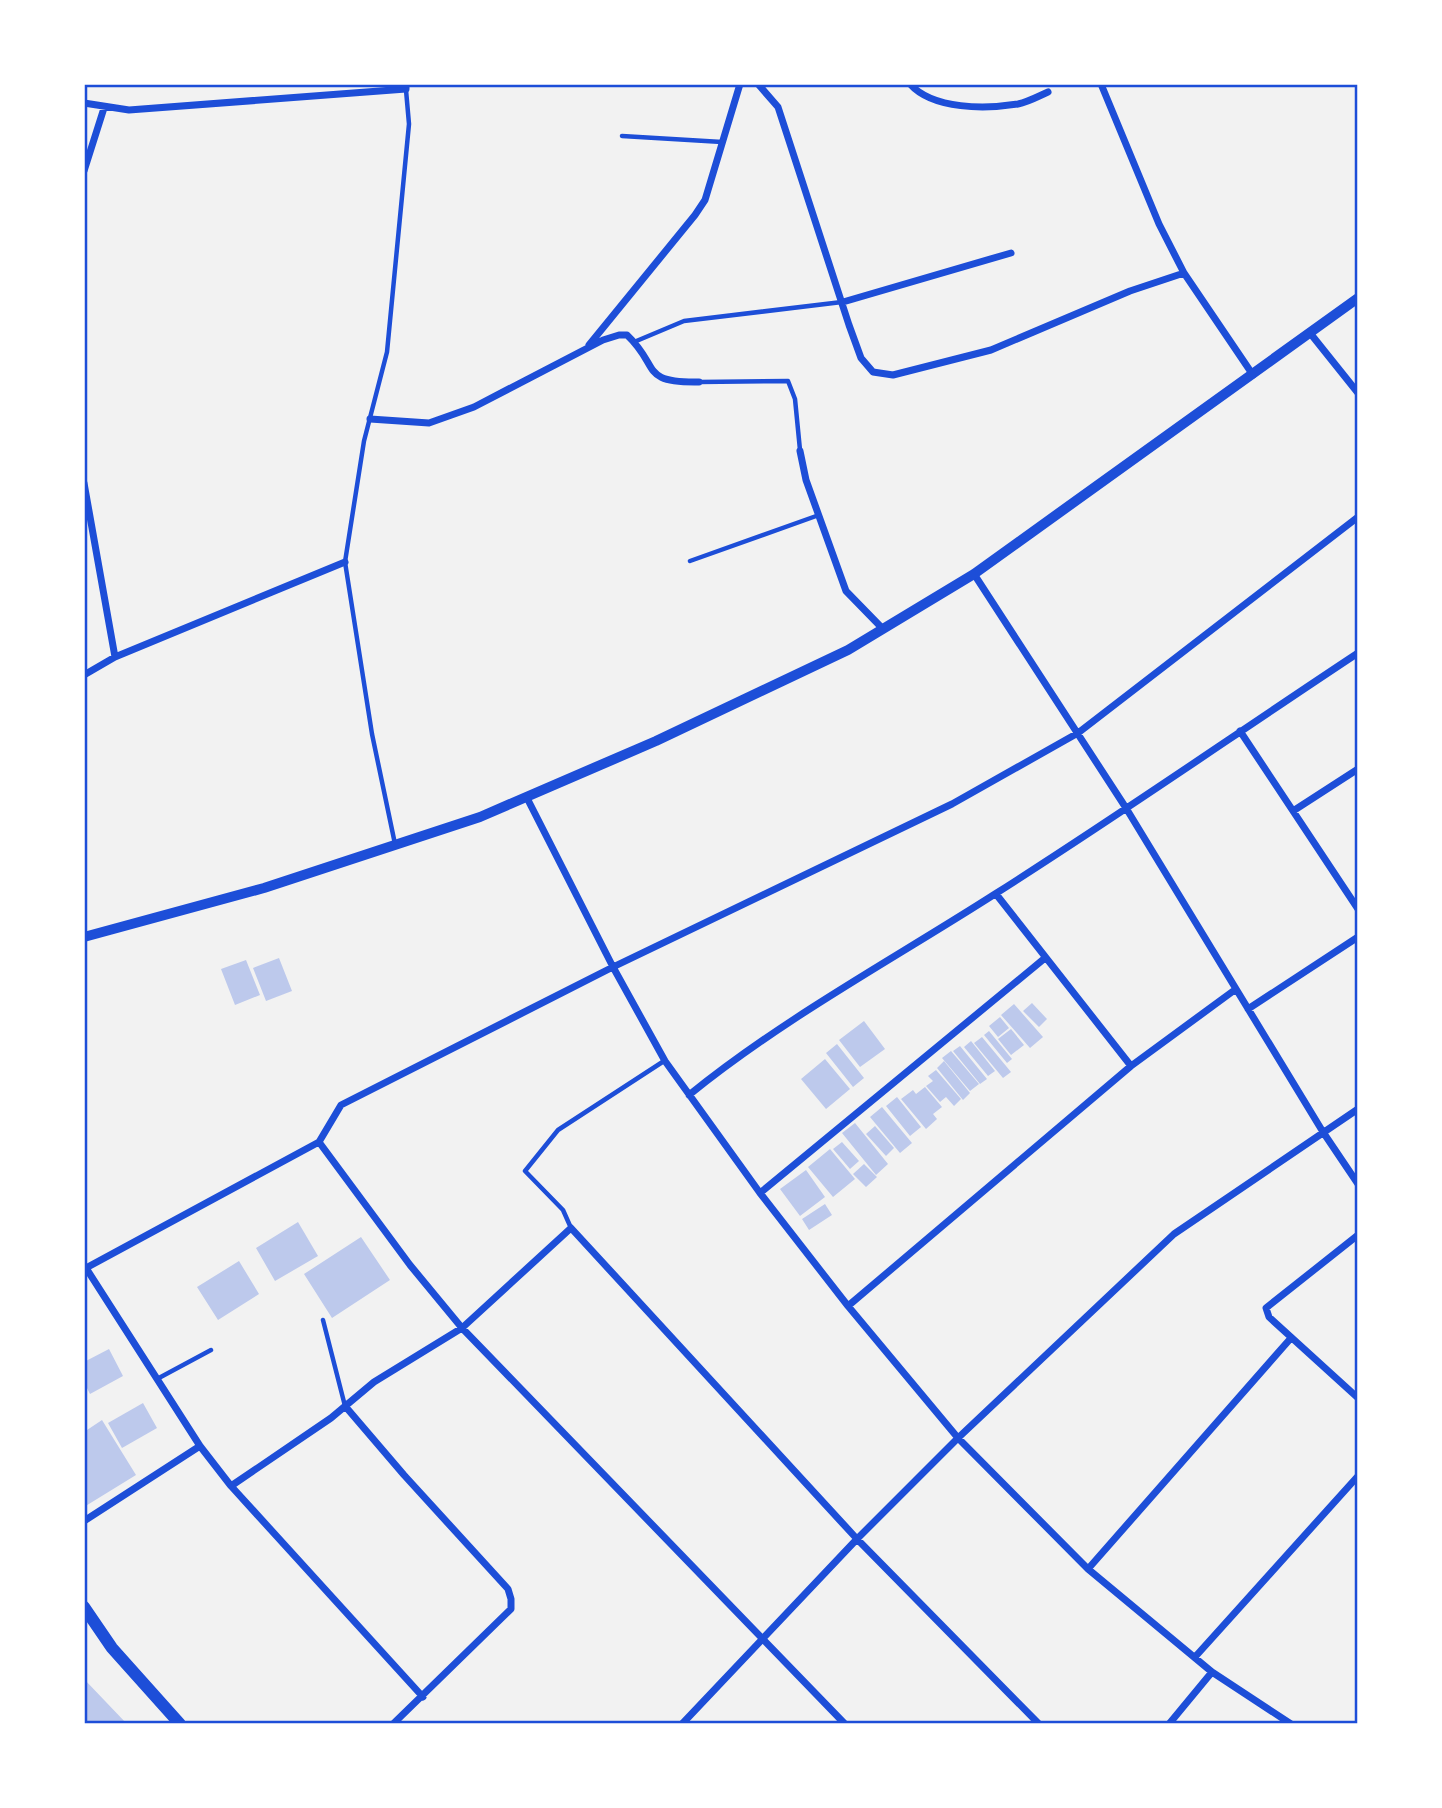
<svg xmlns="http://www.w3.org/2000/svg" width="1442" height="1808" viewBox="0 0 1442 1808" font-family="'Alegreya Sans',sans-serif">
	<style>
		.building { fill: #bdc9ec }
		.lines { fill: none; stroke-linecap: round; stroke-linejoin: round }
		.service { stroke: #1d4ed8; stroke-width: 4.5 }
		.minor { stroke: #1d4ed8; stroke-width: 7 }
		.tertiary { stroke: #1d4ed8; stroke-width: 10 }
		.secondary { stroke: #1d4ed8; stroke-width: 12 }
		.neatline { fill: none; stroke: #1d4ed8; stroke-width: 2.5 }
	</style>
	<rect width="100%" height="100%" fill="#f2f2f2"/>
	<!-- building -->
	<path class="building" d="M279 958 292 991 266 1001 253 968Z
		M246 960 260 995 235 1005 221 969Z
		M1032 1003 1047 1019 1039 1027 1023 1011Z
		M1014 1004 1043 1037 1030 1048 1001 1015Z
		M1000 1017 1009 1028 998 1037 989 1026Z
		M864 1021 885 1049 860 1067 839 1040Z
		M1011 1029 1024 1045 1011 1055 998 1039Z
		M989 1031 1012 1059 1007 1063 984 1035Z
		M982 1037 1011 1072 1003 1078 974 1043Z
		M971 1041 995 1071 988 1076 964 1047Z
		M837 1044 864 1078 853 1087 826 1053Z
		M960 1046 987 1079 980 1084 953 1051Z
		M951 1051 979 1084 970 1091 942 1058Z
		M825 1059 850 1089 826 1109 801 1079Z
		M944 1061 970 1093 963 1100 937 1068Z
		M936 1070 961 1099 954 1106 946 1097 940 1102 926 1086 933 1081 928 1076Z
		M925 1087 942 1107 933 1114 937 1119 926 1129 901 1099 913 1090 916 1094Z
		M897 1097 921 1127 910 1136 886 1106Z
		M882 1107 912 1143 900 1153 870 1117Z
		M855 1123 888 1164 876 1175 842 1133Z
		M875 1126 894 1148 886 1156 866 1134Z
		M842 1142 859 1161 850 1169 833 1149Z
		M830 1149 855 1179 833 1197 808 1167Z
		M864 1164 877 1177 866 1187 853 1174Z
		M806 1170 825 1197 800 1216 780 1189Z
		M825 1204 832 1215 809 1230 802 1219Z
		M298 1222 318 1256 275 1281 256 1248Z
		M361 1237 390 1280 332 1318 304 1274Z
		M239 1261 259 1294 218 1320 197 1287Z
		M109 1349 123 1376 90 1394 84 1382V1362Z
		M143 1403 157 1428 122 1448 108 1423Z
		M102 1420 136 1475 84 1507V1432Z
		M84 1679 127 1724H84Z"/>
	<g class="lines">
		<!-- service -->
		<path class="service" d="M622 136 722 142
			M634 342 684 321 842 302
			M699 382 788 381 795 399 800 450
			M690 561 819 515
			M395 844 372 734 345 562 364 441 387 352 409 124 406 90
			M571 1228 563 1210 525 1171 558 1130 664 1061
			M323 1320 345 1406
			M157 1379 211 1350"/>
		<!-- minor -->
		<path class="minor" d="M758 84 778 107 849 325 861 358 873 372 893 375 991 350 1130 291 1184 273
			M910 84C933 110 986 109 1018 104 1028 102 1039 96 1048 92
			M1101 84 1159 224 1184 273 1253 375
			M84 103 129 110 406 89V84
			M84 171 104 108
			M843 302 1011 253
			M1310 333 1358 393
			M589 345 695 215 705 200 740 84
			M370 419 429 423 474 407 603 340 619 335H627C661 367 639 383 699 382
			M800 451 806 480 846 591 883 629
			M84 483 115 657
			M974 574 1126 808 1323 1132 1358 1184
			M84 675 115 657 345 562
			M1240 731 1358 909
			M527 798 613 967 665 1061 760 1193 848 1306 958 1438 1088 1569 1212 1672 1291 1724
			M1293 811 1358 769
			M996 894 1131 1066
			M1248 1009 1358 937
			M689 1095C784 1018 892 960 995 894 1118 816 1237 733 1358 653
			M319 1142 341 1105 613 967 952 804 1078 733 1358 517
			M319 1142 410 1265 462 1328 845 1724
			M760 1193 1045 958
			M1358 1235 1266 1308 1269 1317 1358 1398
			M86 1268 200 1446 231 1486 423 1697
			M84 1269 319 1142
			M848 1306 1131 1066 1236 989
			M345 1406 404 1475 508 1589 511 1599V1609L393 1724
			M231 1486 331 1418 374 1382 462 1328 571 1228 857 1539 1039 1724
			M84 1521 200 1446
			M1088 1569 1291 1338
			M1195 1657 1358 1476
			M682 1724 857 1539 958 1438 1174 1234 1358 1109
			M1169 1724 1212 1672"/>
		<!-- tertiary -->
		<path class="tertiary" d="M84 937 264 888 480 817 656 741 848 650 974 574 1358 298"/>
		<!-- secondary -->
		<path class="secondary" d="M84 1607 112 1648 180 1724"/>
	</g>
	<!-- border -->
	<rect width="1442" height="1808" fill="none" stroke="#ffffff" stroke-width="172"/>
	<rect x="86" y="86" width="1270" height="1636" class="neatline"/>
</svg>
